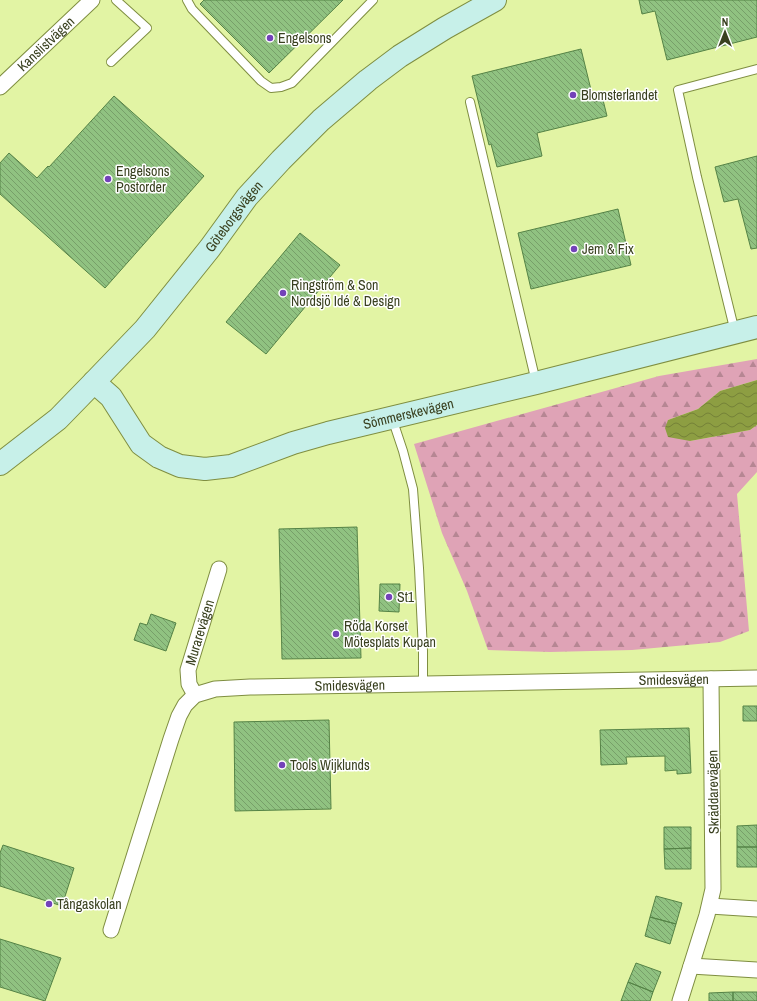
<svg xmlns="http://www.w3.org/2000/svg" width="757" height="1001" viewBox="0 0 757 1001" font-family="'Archivo Narrow',sans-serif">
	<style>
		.forest { fill: url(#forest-firs) }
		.water { fill: url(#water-waves) }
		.building { fill: url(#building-back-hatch); stroke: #558346 }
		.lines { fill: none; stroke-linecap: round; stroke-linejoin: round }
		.lane-casing { stroke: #7f8e41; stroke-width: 10 }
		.street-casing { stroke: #7f8e41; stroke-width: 17 }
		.secondary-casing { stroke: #7f8e41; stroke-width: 24 }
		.lane { stroke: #fff; stroke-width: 8 }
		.street { stroke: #fff; stroke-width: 15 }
		.secondary { stroke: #c7f0e9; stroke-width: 22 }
		.poi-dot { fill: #7342b9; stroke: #fff; stroke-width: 1.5 }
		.labels { text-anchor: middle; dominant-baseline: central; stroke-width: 3; stroke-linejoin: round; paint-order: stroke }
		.poi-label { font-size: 14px; fill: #39401f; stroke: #fff; text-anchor: start }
		.street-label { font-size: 14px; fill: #39401f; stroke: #fff }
	</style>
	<defs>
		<pattern id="forest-firs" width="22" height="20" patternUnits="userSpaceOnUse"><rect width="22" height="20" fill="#dfa3b6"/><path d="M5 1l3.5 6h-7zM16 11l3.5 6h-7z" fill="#b68693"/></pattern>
		<pattern id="water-waves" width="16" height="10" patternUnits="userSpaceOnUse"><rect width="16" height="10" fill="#8d9e42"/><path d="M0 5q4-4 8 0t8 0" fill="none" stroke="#748237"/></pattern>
		<pattern id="building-back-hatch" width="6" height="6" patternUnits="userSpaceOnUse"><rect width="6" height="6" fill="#90c281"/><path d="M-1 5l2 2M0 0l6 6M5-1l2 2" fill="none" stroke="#779f69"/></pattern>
	</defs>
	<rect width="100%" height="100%" fill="#e2f4a4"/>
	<!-- forest -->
	<path class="forest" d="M757 359V380L720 391 698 409 668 420 690 441 750 430 757 425V472L737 494 749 631 720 642 632 650 550 652 488 650 467 591 442 533 414 444 659 376Z"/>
	<!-- water -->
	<path class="water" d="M757 380V425L750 430 690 441 668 437 665 428 668 420 698 409 720 391Z"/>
	<!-- building -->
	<path class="building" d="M204 0H343L269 73 200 4Z
		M639 0H757V37L667 60 655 11 642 14Z
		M581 49 594 102 603 100 607 116 537 133 542 156 497 167 491 144 489 145 472 76Z
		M114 96 204 176 105 288 0 194V163L9 153 37 178 48 166 49 167Z
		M757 156V248L751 249 738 199 724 202 715 167Z
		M618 209 631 265 531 289 518 233Z
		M300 233 340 265 266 354 226 322Z
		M357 527 361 658 282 659 279 529Z
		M380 584H400L399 612 379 611Z
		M151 614 176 623 166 651 134 640 140 623 147 625Z
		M743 706H757V721H743Z
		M329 720 331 809 235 811 234 722Z
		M689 728 691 773 677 774V770L665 771V756L626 757 627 764 601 765 600 730Z
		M757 825V847H737V826Z
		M664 827H691V848L664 849Z
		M3 845 74 868 62 906 0 886V853Z
		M737 847H757V867H737Z
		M691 848V869H665L664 849Z
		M656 896 682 903 676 924 650 917Z
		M650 917 676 924 670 944 645 936Z
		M0 939 61 958 45 1001 0 987Z
		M636 963 661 972 653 992 628 982Z
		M628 982 653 992 650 1001H621Z
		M733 992V1001H709V993Z
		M733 992H757V1001H733Z"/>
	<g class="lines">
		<!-- lane casing -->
		<g class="lane-casing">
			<path id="lane" d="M187 0 192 9 261 81 271 88 281 87 292 83 373 0
				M111 62 147 28 116 0
				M470 102 536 382
				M735 332 697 177 678 90 757 69
				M392 418 403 451 413 489 419 568 423 651V684"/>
		</g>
		<!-- street casing -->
		<g class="street-casing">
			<g id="street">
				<path id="s1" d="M0 87 92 0"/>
				<path id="s2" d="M195 695 189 684 188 670 219 569"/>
				<path d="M710 906 757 909"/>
				<path id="s3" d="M111 930 171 739 179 716 185 705 195 695 215 689 250 687 757 678"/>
				<path d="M691 966 757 970"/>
				<path d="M680 1001 707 915 713 889 711 679"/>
			</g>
		</g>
		<!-- secondary casing -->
		<g class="secondary-casing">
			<g id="secondary">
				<path id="s4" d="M94 382 111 397 141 444 159 457 180 466 205 469 231 466 293 443 328 433 536 383 757 327"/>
				<path id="s5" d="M0 464 58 419 94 382 145 329 210 248 247 197 281 160 321 120 368 80 400 56 445 28 495 0"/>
			</g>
		</g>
		<!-- lane -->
		<use href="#lane" class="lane"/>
		<!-- street -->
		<use href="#street" class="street"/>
		<!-- secondary -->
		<use href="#secondary" class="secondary"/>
	</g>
	<!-- markers -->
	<g class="poi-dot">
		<circle cx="270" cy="38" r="4"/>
		<circle cx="573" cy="95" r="4"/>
		<circle cx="108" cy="179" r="4"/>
		<circle cx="574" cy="249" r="4"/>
		<circle cx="283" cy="293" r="4"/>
		<circle cx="389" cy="597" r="4"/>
		<circle cx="336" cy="634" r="4"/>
		<circle cx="282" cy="765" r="4"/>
		<circle cx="49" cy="904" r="4"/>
	</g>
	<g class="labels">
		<!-- poi labels -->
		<g class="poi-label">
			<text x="278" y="38">Engelsons</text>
			<text x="581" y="95">Blomsterlandet</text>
			<text x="116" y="171">Engelsons<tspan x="116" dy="16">Postorder</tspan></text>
			<text x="582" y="249">Jem &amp; Fix</text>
			<text x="291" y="285">Ringström &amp; Son<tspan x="291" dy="16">Nordsjö Idé &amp; Design</tspan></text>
			<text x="397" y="597">St1</text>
			<text x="344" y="626">Röda Korset<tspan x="344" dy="16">Mötesplats Kupan</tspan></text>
			<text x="290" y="765">Tools Wijklunds</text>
			<text x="57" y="904">Tångaskolan</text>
		</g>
		<!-- street labels -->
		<g class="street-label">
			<text stroke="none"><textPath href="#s1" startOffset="63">Kanslistvägen</textPath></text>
			<text stroke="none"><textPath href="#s5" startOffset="342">Göteborgsvägen</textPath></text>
			<text stroke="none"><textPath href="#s4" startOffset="360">Sömmerskevägen</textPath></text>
			<text stroke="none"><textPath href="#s2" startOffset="66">Murarevägen</textPath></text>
			<text stroke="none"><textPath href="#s3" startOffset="731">Smidesvägen</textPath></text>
			<text stroke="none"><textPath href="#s3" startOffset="407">Smidesvägen</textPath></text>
			<text transform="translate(713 792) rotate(-91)">Skräddarevägen</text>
		</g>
	</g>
	<!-- north arrow -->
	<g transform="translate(725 32)" stroke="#ffffff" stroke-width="3" paint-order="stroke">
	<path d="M0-3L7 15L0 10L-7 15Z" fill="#39401f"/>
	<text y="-6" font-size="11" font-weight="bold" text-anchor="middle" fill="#39401f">N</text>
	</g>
</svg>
